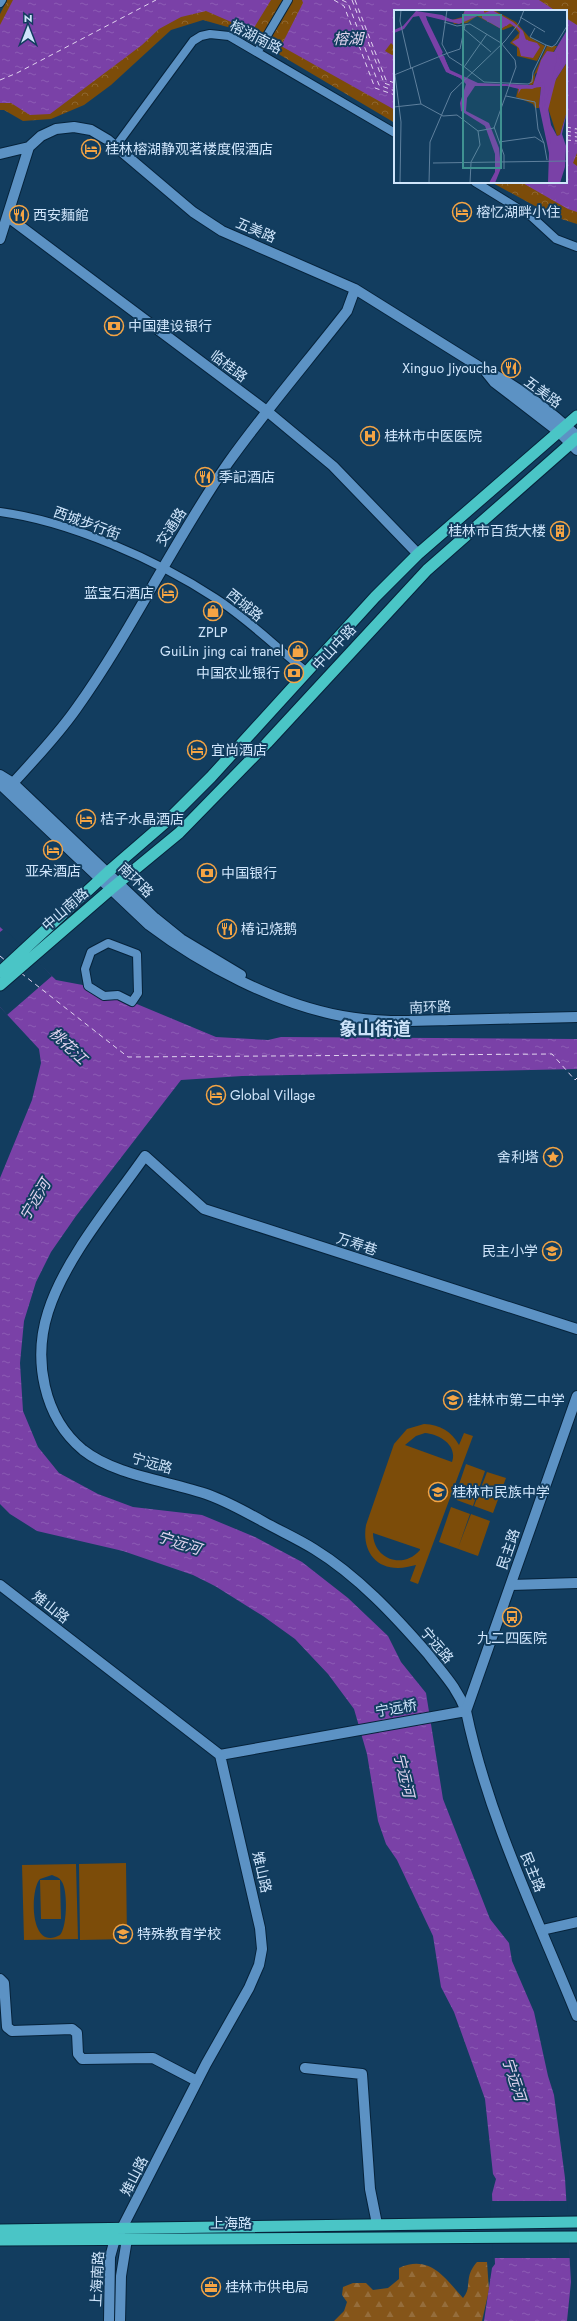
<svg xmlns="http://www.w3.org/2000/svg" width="577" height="2321" viewBox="0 0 577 2321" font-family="Jost,'Noto Sans SC',sans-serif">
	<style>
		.forest { fill: url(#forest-firs) }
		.park { fill: url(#park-crowns) }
		.garden { fill: #7c4c09; fill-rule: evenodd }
		.water { fill: url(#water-ripples) }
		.pier { fill: #123d5f }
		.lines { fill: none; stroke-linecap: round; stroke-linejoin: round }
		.ferry { stroke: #e1d4ef; stroke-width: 1; stroke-dasharray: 5 4; stroke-linecap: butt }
		.pedestrian-casing { stroke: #06233b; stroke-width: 10 }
		.minor-casing { stroke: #06233b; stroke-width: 12 }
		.tertiary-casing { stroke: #06233b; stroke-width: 12 }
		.secondary-casing { stroke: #06233b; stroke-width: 12 }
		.trunk-casing { stroke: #06233b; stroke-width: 13 }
		.pedestrian { stroke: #5c92c4; stroke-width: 8 }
		.minor { stroke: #5c92c4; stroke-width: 10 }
		.tertiary { stroke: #5c92c4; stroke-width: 10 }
		.secondary { stroke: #5c92c4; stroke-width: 10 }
		.trunk { stroke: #4ac5c6; stroke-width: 11 }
		.labels { text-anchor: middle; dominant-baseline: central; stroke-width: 4; stroke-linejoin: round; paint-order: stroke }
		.street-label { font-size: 14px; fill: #cfe5fb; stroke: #123d5f }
		.poi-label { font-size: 14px; fill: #cfe5fb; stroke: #123d5f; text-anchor: start }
		.water-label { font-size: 15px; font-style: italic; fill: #e1d4ef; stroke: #123d5f }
		.district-label { font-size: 18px; font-weight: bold; fill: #cce2f8; stroke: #123d5f }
		.inset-river { fill: none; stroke: #7a41a7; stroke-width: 2 }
		.inset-road { fill: none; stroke: #5e809d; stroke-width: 1 }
		.view { fill: #3f9291; fill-opacity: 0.15; stroke: #3f9291; stroke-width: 2 }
		.inset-edge { fill: none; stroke: #cfe5fb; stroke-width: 2 }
	</style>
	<defs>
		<pattern id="forest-firs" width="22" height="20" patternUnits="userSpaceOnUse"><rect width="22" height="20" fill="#855519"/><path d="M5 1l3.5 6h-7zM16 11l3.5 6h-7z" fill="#956d3b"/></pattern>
		<pattern id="park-crowns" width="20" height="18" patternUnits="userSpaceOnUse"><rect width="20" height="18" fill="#7c4c09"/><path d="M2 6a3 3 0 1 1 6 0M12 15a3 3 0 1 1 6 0" fill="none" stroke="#8e662e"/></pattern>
		<pattern id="water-ripples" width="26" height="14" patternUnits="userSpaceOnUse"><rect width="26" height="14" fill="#7a41a7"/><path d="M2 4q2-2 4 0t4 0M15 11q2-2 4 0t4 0" fill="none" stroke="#8c5cb4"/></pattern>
	</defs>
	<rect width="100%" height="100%" fill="#123d5f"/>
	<!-- forest -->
	<path class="forest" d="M477 2262H487L489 2290 482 2321H334L344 2311 347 2302 342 2295 343 2287 353 2283H366L373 2290 388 2288 399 2279V2268C430 2254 445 2278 463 2298 473 2286 463 2278 477 2262Z"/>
	<!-- park -->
	<path class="park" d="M7 0H577V224L555 217 491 182H566V11H395V123L238 30 203 20 171 30 111 85 84 105 51 119 23 121 4 110H0V14Z"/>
	<!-- garden -->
	<path class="garden" d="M424 1424C441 1425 451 1431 459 1445L464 1433 473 1436 418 1584 410 1581 416 1565C410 1566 404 1568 398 1568 373 1568 362 1548 366 1525L394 1444 407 1429ZM425 1433C439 1434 458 1445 452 1462L405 1445 416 1436ZM373 1533 420 1549V1550C403 1570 373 1559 373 1533Z
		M466 1464 485 1471 473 1506 454 1499Z
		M487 1472 506 1478 493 1513 474 1506Z
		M451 1507 470 1514 458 1548 471 1514 490 1521 478 1556 439 1542Z
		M126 1863 127 1939 80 1940 79 1864Z
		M76 1864 78 1939 24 1940 22 1865ZM52 1875C57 1877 60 1878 62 1882 68 1891 67 1928 60 1935 29 1952 30 1889 40 1879Z
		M40 1880H60L61 1919H41Z"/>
	<!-- water -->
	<path class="water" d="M13 0H271L252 31 206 11 181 17 159 29 142 45 50 114 30 115 11 103H0V25Z
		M302 0H539L556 11H395V42L393 45 391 43 385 51 392 55 395 54V110L281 46 303 3Z
		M566 18 577 25V153L573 163 577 166V212L568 209 521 182H566Z
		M0 927 56 980 88 986 132 1002 216 1037 268 1040 281 1037 577 1039V1069L242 1076 181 1080 76 1216 51 1252 36 1282 24 1321 20 1363 23 1411 38 1447 59 1473 98 1494 133 1507 202 1515 255 1537 302 1562 348 1598 388 1636 401 1662 426 1693 443 1799 490 1919 509 1943 512 1961 534 2012 548 2076 554 2095 565 2178 571 2282 567 2321H484L492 2268 495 2264 492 2194 496 2179 493 2174 485 2099 454 2012 441 1987 433 1936 397 1860 386 1844 378 1821 367 1754 354 1709 328 1674 295 1639 263 1616 215 1586 193 1575 123 1551 37 1531 10 1514 0 1504V1178L32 1100 41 1063 39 1049 0 1007Z"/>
	<!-- pier -->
	<path class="pier" d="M4 929 52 976 7 1015 0 1007V932Z
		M490 2201H567L570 2258H493Z"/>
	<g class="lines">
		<!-- ferry -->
		<path class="ferry" d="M334 0 344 6 375 88 395 95
			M342 0 348 3 379 85 395 91
			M352 0 384 83 395 87
			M355 0 386 80 395 83
			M0 80 17 73 156 0
			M566 127 577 129
			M566 131 577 133
			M566 135 577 137
			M566 140 577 141
			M0 956 6 961
			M21 973 128 1057 552 1054 575 1080 577 1078"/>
		<!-- pedestrian casing -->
		<g class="pedestrian-casing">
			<path id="pedestrian" d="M0 3 2 0
				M258 51 288 0
				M116 146 193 41 201 36 210 34 229 36 395 133
				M475 182 532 217 556 239 577 247
				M0 512C69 521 157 560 215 598 248 619 277 648 307 672
				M108 943 137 954 138 993 132 1002 118 995 104 996 88 986 85 969 91 952Z"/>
		</g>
		<!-- minor casing -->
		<g class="minor-casing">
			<path id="minor" d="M511 1585 577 1583
				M466 1711C456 1686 444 1675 428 1654 395 1616 358 1576 314 1549 298 1539 280 1531 264 1522 246 1512 228 1502 209 1495 170 1481 116 1476 83 1450 43 1417 33 1359 48 1312 65 1258 113 1202 145 1156L204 1209 577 1329
				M0 1979 4 1983 7 2027 12 2031 72 2029 77 2033 78 2054 82 2059 153 2058 197 2081
				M305 2068 362 2074 370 2189 377 2224"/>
		</g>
		<!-- tertiary casing -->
		<g class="tertiary-casing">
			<path id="tertiary" d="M0 154 29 147 41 136 56 129 74 127 91 130 108 140 193 212 222 231 355 289 483 369C517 385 550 411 577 436
				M8 217 268 412 333 466 418 554
				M0 239 29 147
				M486 372 494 382 559 432 577 450
				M13 783C35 759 57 736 76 709 132 631 173 542 228 463 265 411 308 361 347 311L355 289
				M577 1396 466 1711C488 1817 537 1917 577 2016
				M0 1585 220 1755 260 1928 262 1949 259 1965 249 1988 206 2064 119 2234
				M220 1755 466 1711
				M542 1930 577 1922"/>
		</g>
		<!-- secondary casing -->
		<g class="secondary-casing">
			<path id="secondary" d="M0 775 13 783 155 918 181 939 241 975
				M0 784 149 925C202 965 276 1004 342 1016 378 1023 414 1021 450 1020 492 1019 535 1018 577 1017
				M109 2321 110 2257 115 2239
				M120 2321 121 2276 127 2239"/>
		</g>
		<!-- trunk casing -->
		<g class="trunk-casing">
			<path id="trunk" d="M0 972 108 872 167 821 211 777 375 597 418 554 577 416
				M0 985 111 889 179 833 267 743 427 570 577 438
				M0 2230 577 2222
				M0 2240 577 2237"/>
		</g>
		<!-- pedestrian -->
		<use href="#pedestrian" class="pedestrian"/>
		<!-- minor -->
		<use href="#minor" class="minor"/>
		<!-- tertiary -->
		<use href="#tertiary" class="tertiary"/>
		<!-- secondary -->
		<use href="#secondary" class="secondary"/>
		<!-- trunk -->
		<use href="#trunk" class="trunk"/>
	</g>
	<!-- icons -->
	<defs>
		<g id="hotel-ring" transform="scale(1)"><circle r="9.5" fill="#123d5f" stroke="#f4a444" stroke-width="1.5"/><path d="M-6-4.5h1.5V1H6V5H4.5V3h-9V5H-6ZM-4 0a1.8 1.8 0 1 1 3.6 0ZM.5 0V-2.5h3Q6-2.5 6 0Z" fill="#f4a444"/></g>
		<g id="restaurant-ring" transform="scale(1)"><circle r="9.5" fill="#123d5f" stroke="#f4a444" stroke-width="1.5"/><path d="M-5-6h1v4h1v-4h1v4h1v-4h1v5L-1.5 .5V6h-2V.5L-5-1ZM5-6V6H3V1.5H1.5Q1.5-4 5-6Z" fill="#f4a444"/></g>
		<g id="bank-ring" transform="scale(1)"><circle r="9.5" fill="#123d5f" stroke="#f4a444" stroke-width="1.5"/><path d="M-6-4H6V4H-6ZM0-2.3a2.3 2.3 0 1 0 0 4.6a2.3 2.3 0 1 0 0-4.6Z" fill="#f4a444"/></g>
		<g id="hospital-ring" transform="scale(1)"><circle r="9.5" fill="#123d5f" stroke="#f4a444" stroke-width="1.5"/><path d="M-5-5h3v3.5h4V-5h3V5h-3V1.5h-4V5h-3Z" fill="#f4a444"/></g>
		<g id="building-ring" transform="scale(1)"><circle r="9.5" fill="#123d5f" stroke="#f4a444" stroke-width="1.5"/><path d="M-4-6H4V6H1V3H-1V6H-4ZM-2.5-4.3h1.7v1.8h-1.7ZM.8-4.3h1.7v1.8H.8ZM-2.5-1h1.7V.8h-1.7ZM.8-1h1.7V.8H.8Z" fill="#f4a444"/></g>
		<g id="shop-ring" transform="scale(1)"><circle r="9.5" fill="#123d5f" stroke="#f4a444" stroke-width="1.5"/><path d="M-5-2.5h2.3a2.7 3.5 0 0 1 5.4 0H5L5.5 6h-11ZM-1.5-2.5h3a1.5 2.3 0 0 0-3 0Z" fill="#f4a444"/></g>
		<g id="sight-ring" transform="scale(1)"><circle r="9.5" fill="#123d5f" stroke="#f4a444" stroke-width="1.5"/><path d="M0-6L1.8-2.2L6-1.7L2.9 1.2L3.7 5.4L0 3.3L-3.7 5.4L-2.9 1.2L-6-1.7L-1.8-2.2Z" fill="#f4a444"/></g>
		<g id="school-ring" transform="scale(1)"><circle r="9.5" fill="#123d5f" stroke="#f4a444" stroke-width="1.5"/><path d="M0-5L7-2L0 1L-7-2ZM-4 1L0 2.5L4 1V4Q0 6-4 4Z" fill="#f4a444"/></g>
		<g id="bus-ring" transform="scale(1)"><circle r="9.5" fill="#123d5f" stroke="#f4a444" stroke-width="1.5"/><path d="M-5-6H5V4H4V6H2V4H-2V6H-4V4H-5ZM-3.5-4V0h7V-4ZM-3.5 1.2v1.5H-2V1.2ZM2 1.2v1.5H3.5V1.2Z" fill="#f4a444"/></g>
		<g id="office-ring" transform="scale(1)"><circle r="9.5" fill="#123d5f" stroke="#f4a444" stroke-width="1.5"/><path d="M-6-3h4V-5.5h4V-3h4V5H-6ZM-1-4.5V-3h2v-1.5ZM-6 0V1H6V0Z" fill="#f4a444"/></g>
	</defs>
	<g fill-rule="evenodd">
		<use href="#hotel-ring" x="91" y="149"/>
		<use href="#hotel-ring" x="462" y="212"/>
		<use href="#restaurant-ring" x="19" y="215"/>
		<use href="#bank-ring" x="114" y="326"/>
		<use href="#restaurant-ring" x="511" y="368"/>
		<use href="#hospital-ring" x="370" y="436"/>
		<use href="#restaurant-ring" x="205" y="477"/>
		<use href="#building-ring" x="560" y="531"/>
		<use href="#hotel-ring" x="168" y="593"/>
		<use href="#shop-ring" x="213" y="611"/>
		<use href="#shop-ring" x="298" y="651"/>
		<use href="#bank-ring" x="294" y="673"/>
		<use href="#hotel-ring" x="197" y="750"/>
		<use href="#hotel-ring" x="86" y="819"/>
		<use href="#hotel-ring" x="53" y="850"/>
		<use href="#bank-ring" x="207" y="873"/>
		<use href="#restaurant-ring" x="227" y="929"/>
		<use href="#hotel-ring" x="216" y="1095"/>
		<use href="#sight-ring" x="553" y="1157"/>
		<use href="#school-ring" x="552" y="1251"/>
		<use href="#school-ring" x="453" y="1400"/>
		<use href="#school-ring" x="438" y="1492"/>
		<use href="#bus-ring" x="512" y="1617"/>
		<use href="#school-ring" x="123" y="1934"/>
		<use href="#office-ring" x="211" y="2287"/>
	</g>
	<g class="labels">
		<!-- street labels -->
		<g class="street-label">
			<text transform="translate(256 37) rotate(27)">榕湖南路</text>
			<text transform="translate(256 230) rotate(23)">五美路</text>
			<text transform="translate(229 366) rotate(37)">临桂路</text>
			<text transform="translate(543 392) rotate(36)">五美路</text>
			<text transform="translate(87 523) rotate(20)">西城步行街</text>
			<text transform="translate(171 527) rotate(-57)">交通路</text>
			<text transform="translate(245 605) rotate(39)">西城路</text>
			<text transform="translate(334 647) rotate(-47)">中山中路</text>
			<text transform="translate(136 880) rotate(45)">南环路</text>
			<text transform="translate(65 909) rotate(-41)">中山南路</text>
			<text transform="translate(430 1007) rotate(-2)">南环路</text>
			<text transform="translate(357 1244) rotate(18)">万寿巷</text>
			<text transform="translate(152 1463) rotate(16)">宁远路</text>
			<text transform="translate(508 1549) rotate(-71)">民主路</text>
			<text transform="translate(51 1607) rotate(38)">雉山路</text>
			<text transform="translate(437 1645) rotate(50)">宁远路</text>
			<text transform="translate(396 1708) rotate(-10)">宁远桥</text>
			<text transform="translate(262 1872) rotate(77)">雉山路</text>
			<text transform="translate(533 1872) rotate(68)">民主路</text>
			<text transform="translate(134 2176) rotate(-63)">雉山路</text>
			<text x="231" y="2223">上海路</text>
			<text transform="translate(97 2279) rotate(-87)">上海南路</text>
		</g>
		<!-- poi labels -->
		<g class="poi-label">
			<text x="105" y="149">桂林榕湖静观茗楼度假酒店</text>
			<text x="476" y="212">榕忆湖畔小住</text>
			<text x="33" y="215">西安麵館</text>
			<text x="128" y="326">中国建设银行</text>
			<text x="497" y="368" text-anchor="end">Xinguo Jiyoucha</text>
			<text x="384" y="436">桂林市中医医院</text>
			<text x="219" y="477">季記酒店</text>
			<text x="546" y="531" text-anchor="end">桂林市百货大楼</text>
			<text x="154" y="593" text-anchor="end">蓝宝石酒店</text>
			<text x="213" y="632" text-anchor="middle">ZPLP</text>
			<text x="284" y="651" text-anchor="end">GuiLin jing cai tranel</text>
			<text x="280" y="673" text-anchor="end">中国农业银行</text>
			<text x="211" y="750">宜尚酒店</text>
			<text x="100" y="819">桔子水晶酒店</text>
			<text x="53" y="871" text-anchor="middle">亚朵酒店</text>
			<text x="221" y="873">中国银行</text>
			<text x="241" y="929">椿记烧鹅</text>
			<text x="230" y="1095">Global Village</text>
			<text x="539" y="1157" text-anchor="end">舍利塔</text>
			<text x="538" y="1251" text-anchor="end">民主小学</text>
			<text x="467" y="1400">桂林市第二中学</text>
			<text x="452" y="1492">桂林市民族中学</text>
			<text x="512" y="1638" text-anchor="middle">九二四医院</text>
			<text x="137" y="1934">特殊教育学校</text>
			<text x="225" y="2287">桂林市供电局</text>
		</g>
		<!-- water labels -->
		<g class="water-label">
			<text x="348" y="39">榕湖</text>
			<text transform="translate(68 1046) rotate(43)">桃花江</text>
			<text transform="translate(35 1200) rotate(-59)">宁远河</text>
			<text transform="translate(179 1543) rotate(18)">宁远河</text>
			<text transform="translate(404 1775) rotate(77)">宁远河</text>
			<text transform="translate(514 2079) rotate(72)">宁远河</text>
		</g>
		<!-- district labels -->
		<g class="district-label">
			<text x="375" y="1029">象山街道</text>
		</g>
	</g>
	<!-- overview -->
	<g transform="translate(394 10)">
		<rect width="173" height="173" fill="#123d5f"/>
		<path d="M71 0H100L122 12 135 27 151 36 143 51 123 46V37L116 33 125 23 119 16 109 20 83 6 73 13 60 14 58 10 68 7ZM153 36H163L150 58 141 64 140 74 135 76H123L147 77 145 98H141L139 94 122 87 124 79 122 75H135ZM173 52V101L166 125 163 126 154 98 159 74Z" fill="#7c4c09"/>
		<path d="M71 0H90V3L98 0 119 12 129 21 132 30 143 33 146 37 139 48 127 46 125 38 118 32 125 28 126 20 116 13 107 19 88 8V4L65 14 32 6 34 14 56 60 84 73 139 75 147 50 153 41 160 42 173 20V52L159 74 154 98 157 115 163 126 166 125 173 101 168 124 172 136 171 157 166 173H154L155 143 145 96 147 77 127 79 124 84 125 79 113 76H81L73 88 72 101 95 113 105 138 107 158 101 173H95L101 162V144L91 116 67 101 66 93 72 74 66 68 52 62 25 6 19 7 10 19 0 23V20L9 16 22 1 48 5 58 10 68 8Z" fill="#7a41a7"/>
		<path class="inset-river" d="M84 0 93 5 95 10 111 14M52 9 64 12 86 2 92 5 94 11 112 15 116 12 121 16M124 18 128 22 129 30 134 31M48 43 29 4 49 8M49 46 55 62 69 68M72 70 78 75H112M117 76 138 78 149 73 150 104 164 49 162 40M151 104 156 134 152 104 166 49 173 38"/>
		<path class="inset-road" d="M7 0 6 11 17 59M53 0 48 34 55 47 69 56M126 7 151 22M50 12 63 16 76 14 107 33 121 50 122 57 100 118M141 18 136 27 152 35M70 19 97 42M54 43 66 39 71 15M68 55 90 72 134 74 138 72 139 62 152 35 158 37 162 34 173 16M18 57 27 94 49 106 63 105 84 121 86 135 77 152M70 57 93 24M0 65 54 43M1 65 7 112 6 173M112 86 141 92 144 119 150 133M0 97 27 94M100 117 110 145V159M84 121 100 118M105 132 141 127 150 133 153 150M39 153 173 151M35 173 36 132 57 83 111 31 125 13 130 0M76 173 77 153"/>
		<path class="view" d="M69 5H107V158H69Z"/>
		<rect width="173" height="173" class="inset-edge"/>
	</g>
	<!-- north arrow -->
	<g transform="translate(28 28)" stroke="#123d5f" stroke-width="3" paint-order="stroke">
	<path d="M0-3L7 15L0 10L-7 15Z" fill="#cfe5fb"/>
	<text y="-6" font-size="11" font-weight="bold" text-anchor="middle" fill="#cfe5fb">N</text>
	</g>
</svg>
